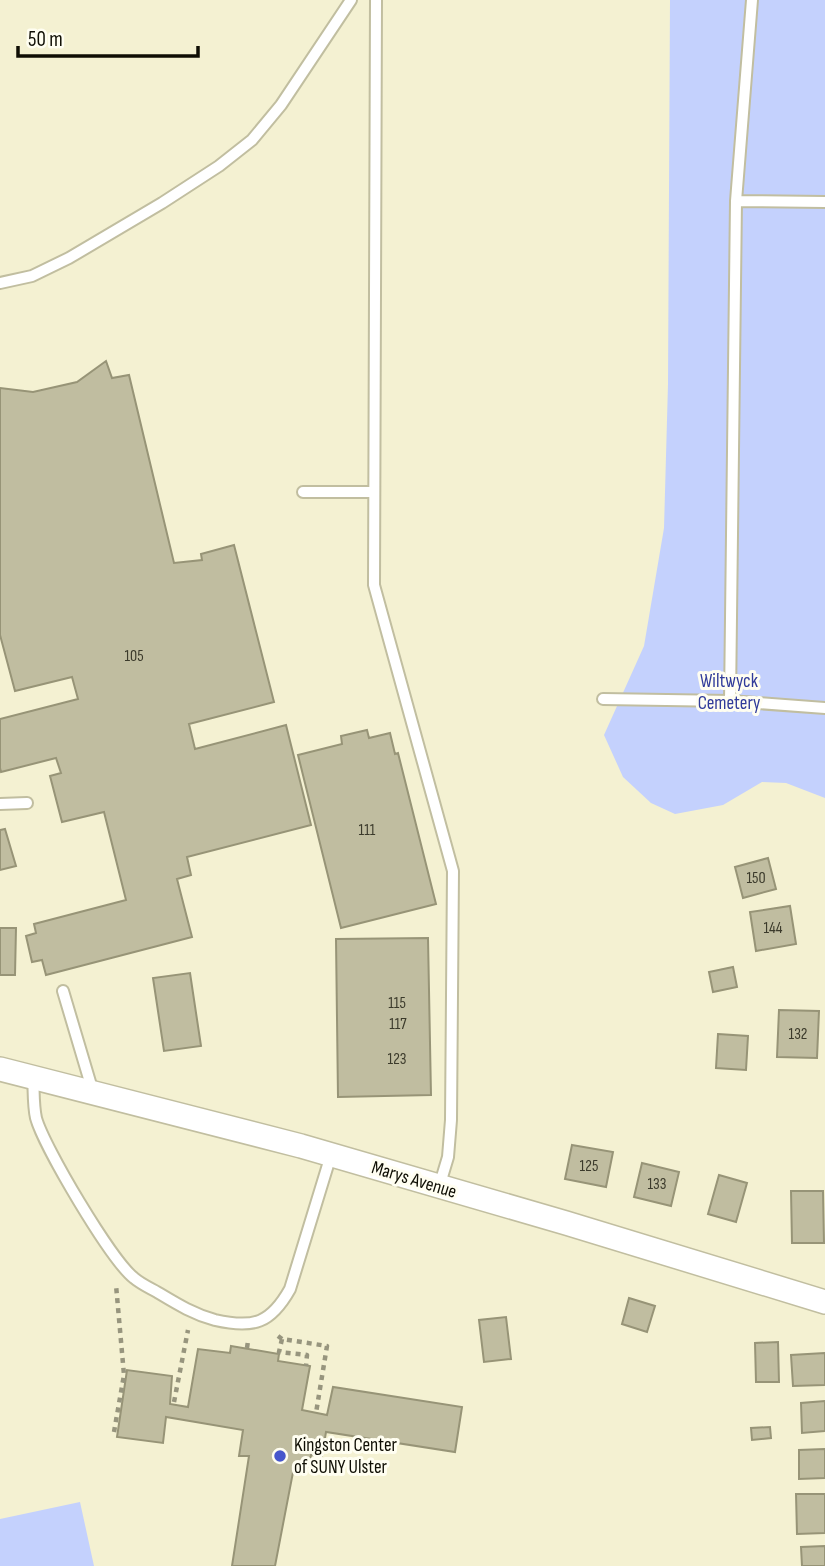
<svg xmlns="http://www.w3.org/2000/svg" width="825" height="1566" viewBox="0 0 825 1566" font-family="'Sofia Sans Condensed',sans-serif">
	<style>
		.green { fill: #c4d1fd }
		.building { fill: #c0bda0; stroke: #979477; stroke-width: 2 }
		.lines { fill: none; stroke-linecap: round; stroke-linejoin: round }
		.service-casing { stroke: #c1bea0; stroke-width: 14 }
		.minor-casing { stroke: #c1bea0; stroke-width: 26 }
		.path { stroke: #97957e; stroke-width: 4.5; stroke-dasharray: 5 5; stroke-linecap: butt }
		.service { stroke: #fff; stroke-width: 10 }
		.minor { stroke: #fff; stroke-width: 23 }
		.poi-dot { fill: #4757cc; stroke: #fffef1; stroke-width: 2.5 }
		.labels { text-anchor: middle; dominant-baseline: central; stroke-width: 6; stroke-linejoin: round; paint-order: stroke }
		.number-label { font-size: 16px; fill: #3b3a2b }
		.park-label { font-size: 19px; fill: #303b9a; stroke: #fffef1 }
		.street-label { font-size: 19px; fill: #0f0e04; stroke: #fffef1 }
		.poi-label { font-size: 19px; fill: #0f0e04; stroke: #fffef1; text-anchor: start }
	</style>
	<rect width="100%" height="100%" fill="#f4f1d2"/>
	<!-- green -->
	<path class="green" d="M670 0H825V798L786 783 762 782 723 805 675 814 651 803 623 777 604 735 644 646 664 528 668 384Z
		M80 1502 94 1566H0V1519Z"/>
	<!-- building -->
	<path class="building" d="M106 361 112 378 129 375 174 563 202 560 201 554 234 545 274 702 189 724 195 749 286 725 311 825 187 857 191 875 177 879 192 937 46 975 42 960 32 962 26 936 36 933 34 924 126 900 104 812 62 822 50 776 61 773 56 758 1 772 0 768V719L78 699 72 677 15 691 0 635V388L33 392 77 382Z
		M367 730 369 738 390 733 395 754 398 753 436 904 341 928 298 755 342 744 341 736Z
		M5 829 16 866 0 870V830Z
		M768 858 776 889 743 898 735 867Z
		M790 906 796 944 756 951 750 912Z
		M0 928H16L15 975H0Z
		M428 938 431 1095 338 1097 336 939Z
		M733 967 737 987 713 992 709 972Z
		M190 973 201 1046 164 1051 153 978Z
		M779 1010 819 1011 817 1058 777 1057Z
		M718 1034 748 1036 746 1070 716 1068Z
		M572 1145 613 1152 606 1187 565 1179Z
		M642 1163 679 1172 671 1206 634 1197Z
		M719 1175 747 1183 736 1222 708 1214Z
		M791 1191H823L824 1243H792Z
		M629 1298 655 1306 647 1332 622 1324Z
		M506 1317 511 1359 484 1362 479 1320Z
		M778 1342 779 1382H756L755 1343Z
		M231 1346 279 1354 278 1361 310 1366 302 1410 327 1415 333 1387 462 1407 455 1452 326 1432 322 1456 311 1455 310 1462 301 1468 294 1467 275 1566H232L249 1456H239L243 1430 166 1417 163 1443 117 1437 127 1370 172 1376 170 1404 188 1407 198 1349 230 1353Z
		M825 1353V1385L793 1386 791 1355Z
		M825 1401V1431L802 1433 801 1403Z
		M770 1427 771 1438 752 1440 751 1428Z
		M825 1449V1478L799 1479V1450Z
		M796 1494H825V1533L797 1534Z
		M825 1546V1566H802L801 1547Z"/>
	<g class="lines">
		<!-- service casing -->
		<g class="service-casing">
			<path id="service" d="M376 0 374 585 453 871 451 1120 448 1157 439 1187
				M752 0 736 201 730 701 825 708
				M736 201 825 202
				M0 283 32 276 69 258 162 203 219 166 252 140 281 105 351 0
				M303 492H374
				M603 699 730 701
				M0 804 27 803
				M63 991 93 1092
				M33 1076C34 1089 33 1105 36 1118 44 1147 111 1260 134 1278 141 1284 150 1288 157 1292 177 1304 193 1314 215 1320 254 1329 271 1323 290 1289L331 1155"/>
		</g>
		<!-- minor casing -->
		<g class="minor-casing">
			<path id="minor" d="M0 1069 301 1146 566 1223 825 1302"/>
		</g>
		<!-- path -->
		<path class="path" d="M278 1336 282 1339 327 1346 316 1413
			M282 1339 279 1352 307 1355 306 1366
			M247 1348 248 1341
			M174 1402 188 1330
			M114 1432 124 1375 116 1285"/>
		<!-- service -->
		<use href="#service" class="service"/>
		<!-- minor -->
		<use href="#minor" class="minor"/>
	</g>
	<!-- markers -->
	<circle class="poi-dot" cx="280" cy="1456" r="7"/>
	<g class="labels">
		<!-- number labels -->
		<g class="number-label">
			<text x="134" y="656">105</text>
			<text x="367" y="830">111</text>
			<text x="756" y="878">150</text>
			<text x="773" y="928">144</text>
			<text x="397" y="1003">115</text>
			<text x="398" y="1024">117</text>
			<text x="798" y="1034">132</text>
			<text x="397" y="1059">123</text>
			<text x="589" y="1166">125</text>
			<text x="657" y="1184">133</text>
		</g>
		<!-- park labels -->
		<g class="park-label">
			<text x="729" y="681">Wiltwyck<tspan x="729" dy="22">Cemetery</tspan></text>
		</g>
		<!-- street labels -->
		<g class="street-label">
			<text transform="translate(414 1180) rotate(17)">Marys Avenue</text>
		</g>
		<!-- poi labels -->
		<g class="poi-label">
			<text x="294" y="1445">Kingston Center<tspan x="294" dy="22">of SUNY Ulster</tspan></text>
		</g>
	</g>
	<!-- scale -->
	<path d="M18 46v10h180v-10" fill="none" stroke="#0f0e04" stroke-width="3.5"/>
	<text x="28" y="46" font-size="21" fill="#0f0e04" stroke="#fffef1" stroke-width="5" paint-order="stroke">50 m</text>
</svg>
